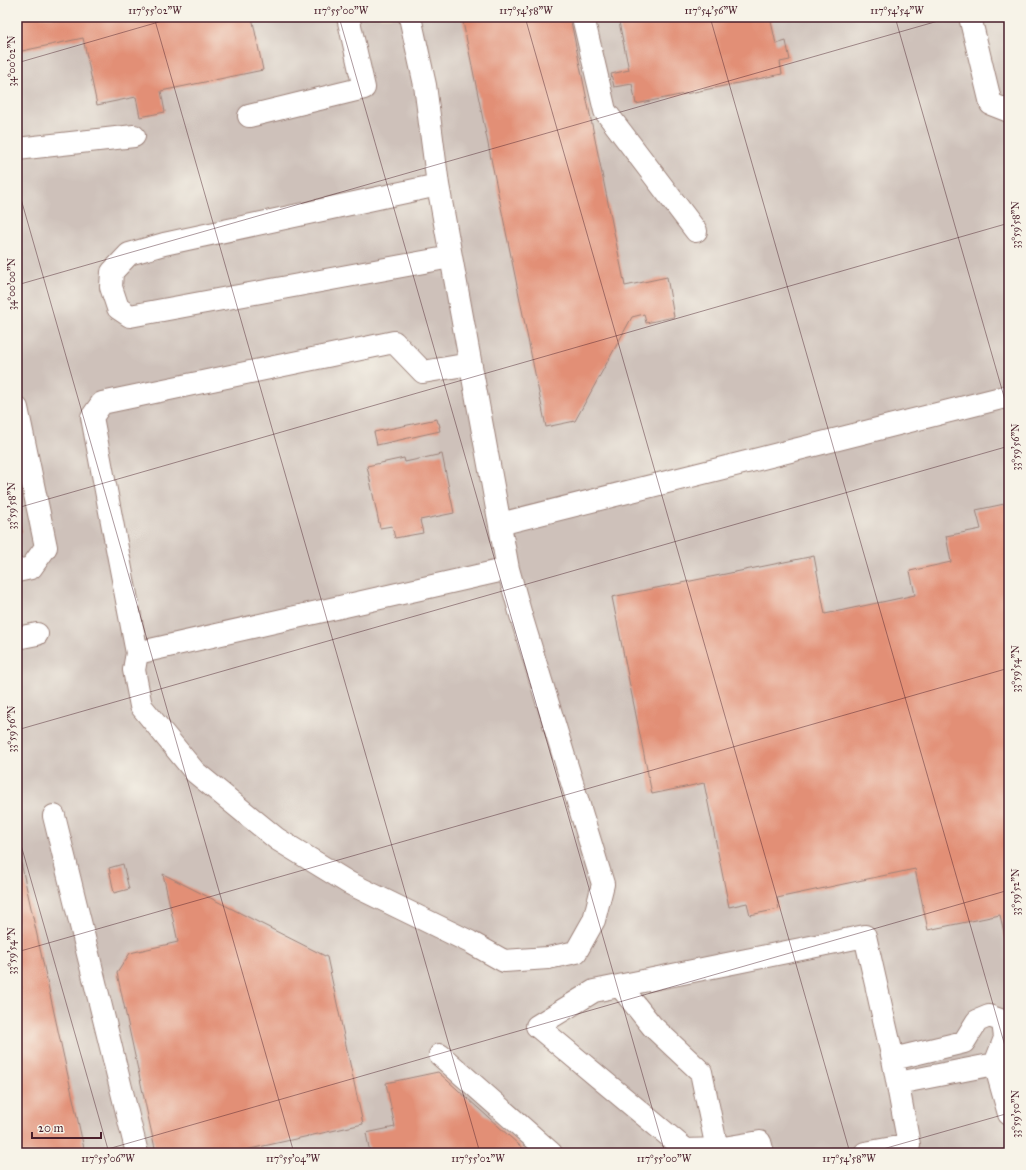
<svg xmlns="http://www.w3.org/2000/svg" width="1026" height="1170" viewBox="0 0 1026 1170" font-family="'IM FELL Great Primer',serif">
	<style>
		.industrial { fill: #cec1ba }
		.building { fill: #e28f76 }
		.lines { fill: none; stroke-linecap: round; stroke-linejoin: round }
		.minor-casing { stroke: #9c8178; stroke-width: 24 }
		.minor { stroke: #fff; stroke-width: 22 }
		.ticks { fill: none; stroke: #4a1f2b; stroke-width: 1; stroke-opacity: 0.45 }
		.neatline { fill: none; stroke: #4a1f2b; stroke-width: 1.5 }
		.ticks-label { font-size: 10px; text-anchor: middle; fill: #4a1f2b }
	</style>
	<rect width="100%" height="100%" fill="#f7f3e8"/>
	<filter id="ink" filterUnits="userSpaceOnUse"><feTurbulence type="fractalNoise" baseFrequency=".025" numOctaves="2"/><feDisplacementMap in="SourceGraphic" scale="8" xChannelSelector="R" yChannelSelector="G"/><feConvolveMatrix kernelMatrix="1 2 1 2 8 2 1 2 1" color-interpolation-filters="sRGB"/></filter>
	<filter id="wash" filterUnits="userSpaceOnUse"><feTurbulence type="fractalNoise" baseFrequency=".012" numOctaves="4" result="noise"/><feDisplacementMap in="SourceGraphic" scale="16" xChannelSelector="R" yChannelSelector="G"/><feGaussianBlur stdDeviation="0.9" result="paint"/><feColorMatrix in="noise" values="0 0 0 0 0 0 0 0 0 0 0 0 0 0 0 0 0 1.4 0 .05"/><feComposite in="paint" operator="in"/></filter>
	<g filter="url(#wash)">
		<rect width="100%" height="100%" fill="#efe3c5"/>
		<!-- industrial -->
		<path class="industrial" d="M17 17H1009V1153H17Z"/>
		<g id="blocks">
			<!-- building -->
			<path class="building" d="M17 17H252L263 70 161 91 165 112 140 117 136 97 97 105 83 38 22 51 17 48Z
				M462 17H538L539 20 554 17H570L625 286 667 277 674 317 646 323 644 314 632 317 575 421 546 427Z
				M618 17H770L776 44 786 41 790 60 780 62 782 74 636 104 632 84 614 87 611 74 629 70Z
				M437 419 438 423H439L440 427H439L440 431 377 445 374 432Z
				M442 454 454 513 420 520 423 533 395 538 392 526 380 528 367 466 404 458 405 462Z
				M1009 503V945L1007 946 1000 915 928 930 915 869 777 898 779 909 750 915 747 903 729 907 704 783 652 794 612 597 814 556 825 614 915 595 910 571 951 562 946 536 981 529 976 510Z
				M17 513 22 532 17 533Z
				M17 849H18L85 1153H17Z
				M123 864 129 889 114 893 109 868Z
				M163 874 327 957 363 1124 232 1153H156L117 973 130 953 178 942Z
				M438 1072 528 1153H370L366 1133 395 1127 386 1083Z"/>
		</g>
	</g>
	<g filter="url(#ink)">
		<use href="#blocks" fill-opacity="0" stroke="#9c8178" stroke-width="1"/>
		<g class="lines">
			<!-- minor casing -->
			<g class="minor-casing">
				<path id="minor" d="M410 17 425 85 438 185 508 569 522 619 603 884 594 920 576 952 548 958 504 961 470 942 349 883 277 839 195 772 141 706 134 670 137 653 508 569
					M583 17 605 111 696 231
					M970 17 991 104 1009 111
					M249 116 364 88 348 17
					M17 149 134 136
					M438 185 164 244 129 254 112 272 111 287 118 308 130 316 451 257
					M17 408 46 547 31 568 17 571
					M500 524 1009 396
					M17 638 37 634
					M137 653 92 417 102 403 394 342 423 372 470 364
					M54 816 137 1153
					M620 986 652 1026 701 1072 717 1149 760 1142 763 1153
					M440 1055 551 1153
					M898 1083 995 1064
					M718 1153 717 1149 686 1150 537 1026 594 991 865 936 893 1059 964 1042 977 1021 989 1016 1003 1021 1005 1038 995 1064 1009 1114
					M865 1153 909 1145 893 1059"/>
			</g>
			<!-- minor -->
			<use href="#minor" class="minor"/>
		</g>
	</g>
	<!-- ticks -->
	<path class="ticks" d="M154 17 480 1153M339 17 665 1153M525 17 850 1153M710 17 1009 1060M895 17 1009 414M17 63 176 17M17 185 294 1153M17 285 952 17M17 508 1009 223M17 730 1009 446M17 831 109 1153M17 952 1009 668M94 1153 1009 890M869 1153 1009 1113"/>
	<!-- margin -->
	<rect width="1026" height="1170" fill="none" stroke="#f7f3e8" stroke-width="44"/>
	<!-- scale -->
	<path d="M32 1132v6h69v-6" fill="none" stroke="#4a1f2b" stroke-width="2"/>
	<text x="38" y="1132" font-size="12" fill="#4a1f2b" stroke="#f7f3e8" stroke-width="3" paint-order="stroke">20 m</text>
	<rect x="22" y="22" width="982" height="1126" class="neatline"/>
	<g class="ticks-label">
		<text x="155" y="14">117°55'02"W</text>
		<text x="341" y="14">117°55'00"W</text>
		<text x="526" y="14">117°54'58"W</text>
		<text x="711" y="14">117°54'56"W</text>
		<text x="897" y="14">117°54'54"W</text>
		<text transform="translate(11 61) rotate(-90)" y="4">34°00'02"N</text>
		<text transform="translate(1015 225) rotate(-90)" y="4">33°59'58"N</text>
		<text transform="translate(11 284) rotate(-90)" y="4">34°00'00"N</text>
		<text transform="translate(1015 447) rotate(-90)" y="4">33°59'56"N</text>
		<text transform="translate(11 506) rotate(-90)" y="4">33°59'58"N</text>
		<text transform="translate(1015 669) rotate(-90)" y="4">33°59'54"N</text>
		<text transform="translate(11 729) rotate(-90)" y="4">33°59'56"N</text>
		<text transform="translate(1015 892) rotate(-90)" y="4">33°59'52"N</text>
		<text transform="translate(11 951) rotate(-90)" y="4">33°59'54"N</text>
		<text transform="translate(1015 1114) rotate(-90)" y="4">33°59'50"N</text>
		<text x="108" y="1162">117°55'06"W</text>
		<text x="293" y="1162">117°55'04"W</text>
		<text x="478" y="1162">117°55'02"W</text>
		<text x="664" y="1162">117°55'00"W</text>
		<text x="849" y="1162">117°54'58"W</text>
	</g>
</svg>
